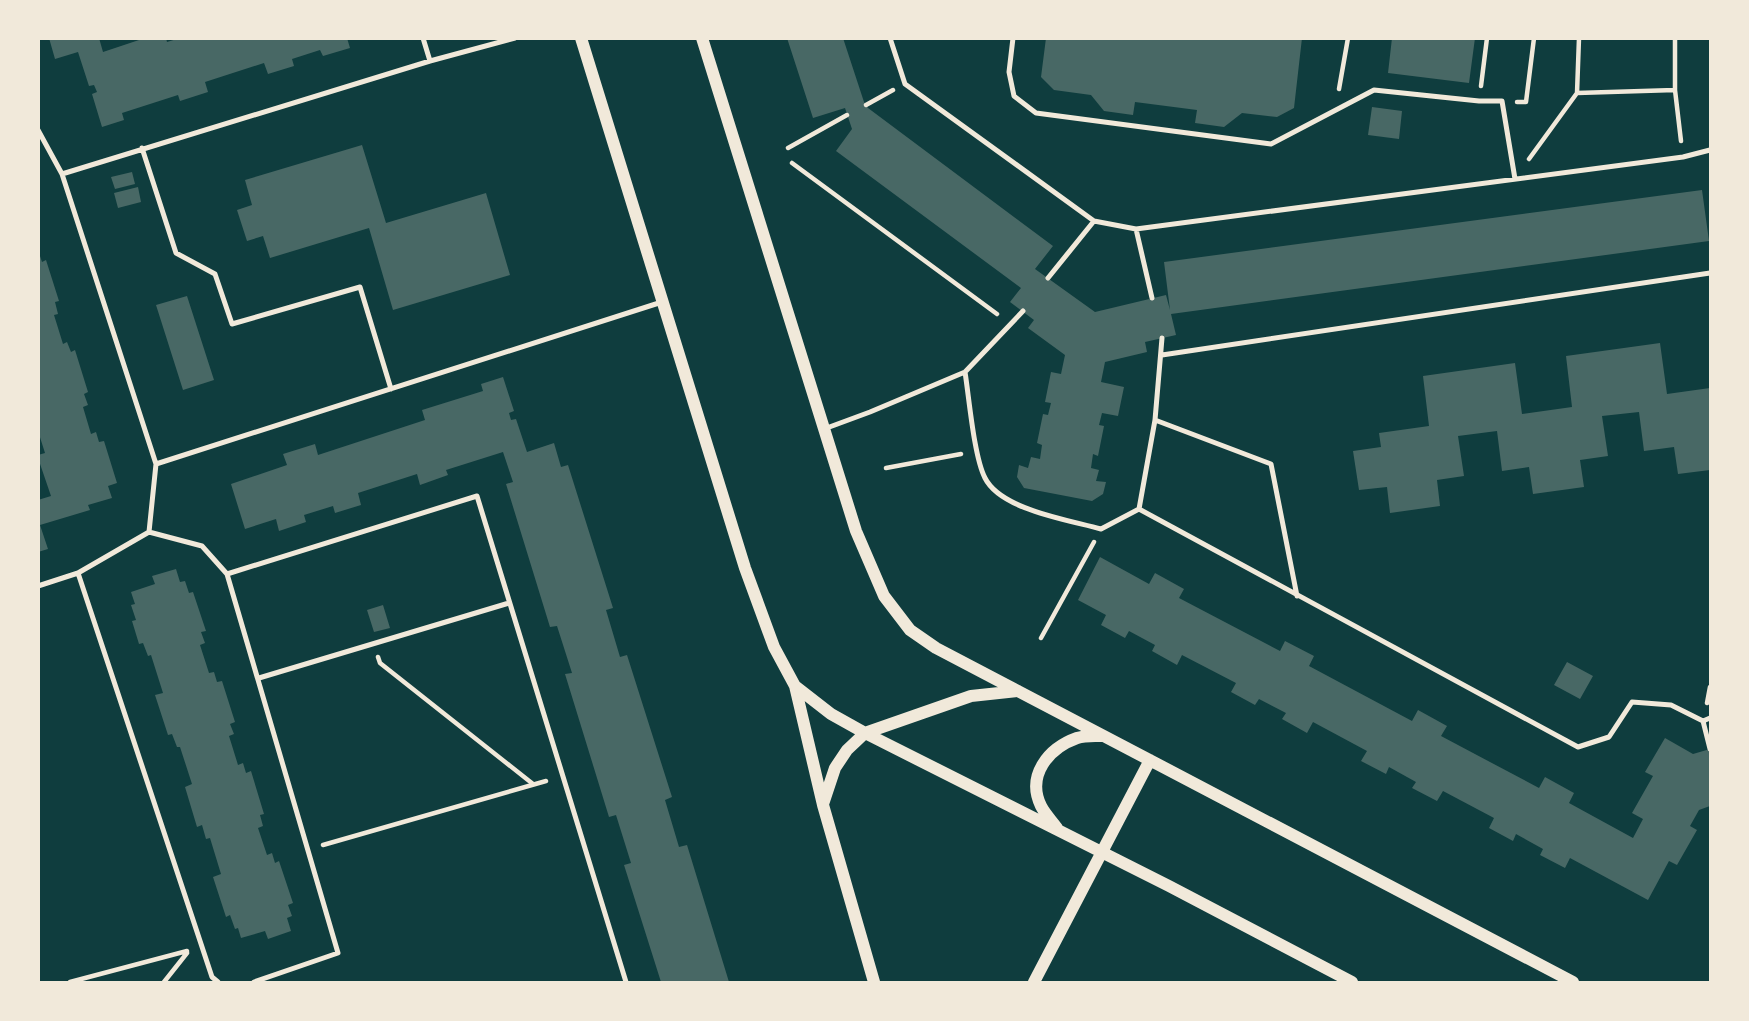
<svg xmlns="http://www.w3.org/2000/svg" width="1749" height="1021" viewBox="0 0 1749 1021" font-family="'Noto Sans',sans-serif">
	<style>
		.building { fill: #486865 }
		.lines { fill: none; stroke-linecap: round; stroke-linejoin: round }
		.path { stroke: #f1e9da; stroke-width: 4.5 }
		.service { stroke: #f1e9da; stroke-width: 5 }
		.tertiary { stroke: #f1e9da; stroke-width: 12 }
	</style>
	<rect width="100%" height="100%" fill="#0f3d3e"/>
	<!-- building -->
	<path class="building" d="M49 38H99L103 52 145 38H166L167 42 180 38H347L350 48 323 56 320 50 292 59 294 66 268 74 264 63 205 82 208 92 180 101 178 95 122 113 124 120 102 127 92 94 97 92 94 85 89 86 78 52 55 59Z
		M787 38H843L864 102 868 108 1053 246 1035 269 1095 312 1166 295 1170 310 1164 262 1702 190 1709 241 1171 314 1176 335 1145 342 1147 352 1105 362 1101 382 1124 387 1118 416 1102 413 1099 425 1104 426 1098 456 1093 454 1091 468 1099 470 1096 481 1106 482 1103 494 1092 501 1024 488 1017 477 1019 465 1028 468 1031 457 1040 459 1042 445 1037 443 1043 414 1048 415 1051 403 1045 402 1051 372 1061 374 1065 355 1028 328 1034 320 1010 302 1021 288 836 151 852 129 845 108 813 118Z
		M1046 38H1302L1294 108 1277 117 1242 113 1224 127 1195 123 1197 110 1135 102 1133 115 1104 111 1091 95 1054 90 1041 77Z
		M1392 38H1475L1469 83 1388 73Z
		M1372 107 1402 111 1399 139 1368 135Z
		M362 145 386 223 486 193 510 275 393 310 369 228 270 258 263 236 247 241 237 210 252 205 245 180Z
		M132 172 135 184 115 189 111 177Z
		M138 187 141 202 118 208 114 193Z
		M39 253 42 262 46 260 59 301 55 302 58 314 54 315 63 344 67 342 71 352 75 350 88 392 84 394 88 405 83 407 91 434 96 432 99 442 104 441 117 483 108 486 112 498 88 505 90 510 40 525 48 549 38 552V500L51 496 38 458V455L45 453 38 431Z
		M187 296 214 380 183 390 156 305Z
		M1660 343 1667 394 1710 388V470L1678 474 1674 447 1644 451 1639 412 1602 416 1608 456 1580 460 1584 487 1533 494 1529 467 1502 471 1497 431 1458 436 1464 476 1437 480 1440 506 1390 513 1387 487 1359 490 1353 451 1381 447 1379 433 1429 426 1423 376 1515 363 1522 414 1572 407 1566 356Z
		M503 377 514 411 509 413 511 420 516 419 527 452 554 443 561 467 568 465 613 608 606 610 620 657 627 655 672 797 665 800 679 847 687 845 729 982H661L624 865 631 863 616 815 609 817 565 674 572 673 557 626 550 627 506 484 513 482 503 452 446 470 448 475 420 485 417 474 358 493 361 505 335 513 333 506 304 515 306 522 279 531 276 519 245 529 231 484 287 465 283 454 315 444 318 455 425 420 422 410 483 391 481 384Z
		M1100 557 1149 584 1155 573 1184 589 1179 598 1280 651 1285 641 1314 656 1309 666 1412 721 1418 710 1447 726 1441 736 1539 788 1545 777 1574 793 1569 803 1633 838 1643 819 1632 813 1653 776 1645 772 1665 738 1693 754 1710 749V806L1699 810 1690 826 1697 830 1677 865 1669 861 1648 900 1570 858 1565 868 1540 855 1543 849 1516 834 1513 841 1489 828 1494 818 1443 791 1437 801 1412 788 1416 782 1389 767 1386 774 1361 761 1367 751 1313 722 1307 733 1282 719 1286 713 1259 699 1255 705 1231 692 1236 683 1182 655 1177 665 1152 651 1155 645 1129 631 1125 638 1101 625 1106 615 1078 600Z
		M176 569 180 582 185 581 189 593 193 592 206 631 201 632 205 643 200 645 209 673 214 672 217 682 222 681 235 722 230 724 234 734 229 736 238 765 243 763 246 773 251 771 264 814 260 815 263 826 258 828 267 855 272 853 275 863 279 861 293 903 288 905 292 916 287 918 291 931 268 939 265 931 241 938 238 928 235 929 230 915 226 917 213 877 221 874 210 838 206 839 202 825 197 827 185 787 192 784 180 747H177L172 734 168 735 155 695 163 693 151 655 148 656 143 643 139 644 132 621 136 620 131 605 135 604 131 592 155 584 152 576Z
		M383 605 390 628 374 632 367 610Z
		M1567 662 1593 676 1580 699 1554 685Z"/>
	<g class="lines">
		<!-- path -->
		<path class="path" d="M1481 86 1487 38
			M1339 89 1348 38
			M1675 90 1681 141
			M1577 93 1675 90V38
			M1517 102H1526L1534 38
			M866 105 893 90
			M788 148 847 115
			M1529 159 1577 93 1579 38
			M792 163 997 314
			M886 468 961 454
			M1041 638 1094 542
			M378 657 380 663 533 784
			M1707 703 1710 687
			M323 845 546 781
			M70 982 187 951
			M164 982 187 953"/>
		<!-- service -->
		<path class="service" d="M423 38 430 61
			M890 38 905 84 1094 221 1136 229 1683 157 1710 150
			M1013 38 1009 72 1014 96 1036 113 1271 144 1374 90 1479 101H1502L1515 179
			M38 130 62 174 430 61 515 38
			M142 148 176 253 215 274 232 324 360 287 391 389
			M1136 229 1152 298
			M1048 278 1094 221
			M1162 355 1710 273
			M965 372C969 397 974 457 985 478 1001 510 1069 520 1101 529L1139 509 1155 420 1162 338
			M1155 420 1271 464 1297 596
			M824 429 870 412 965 372 1023 311
			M156 464 662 302
			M1139 509 1578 747 1609 737 1632 702 1671 705 1703 721 1710 718
			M149 532 202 546 227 574 477 496 626 982
			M78 573 212 977 218 982
			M227 574 338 953 254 982
			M38 586 78 573 149 532 156 464 62 174
			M259 678 509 603
			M1703 721 1710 749"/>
		<!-- tertiary -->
		<path class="tertiary" d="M581 38 745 568 774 647 795 686 831 714 865 733 1169 886 1352 982
			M702 38 856 531 884 596 910 630 936 648 1573 982
			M795 686 823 805 874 982
			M823 804 835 768 847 750 865 733 971 696 1018 691
			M1057 828C1052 821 1045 814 1041 806 1026 775 1049 748 1077 738 1085 735 1096 736 1104 736
			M1034 982 1150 760"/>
	</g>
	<!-- border -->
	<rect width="1749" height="1021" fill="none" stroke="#f1e9da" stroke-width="80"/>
</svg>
